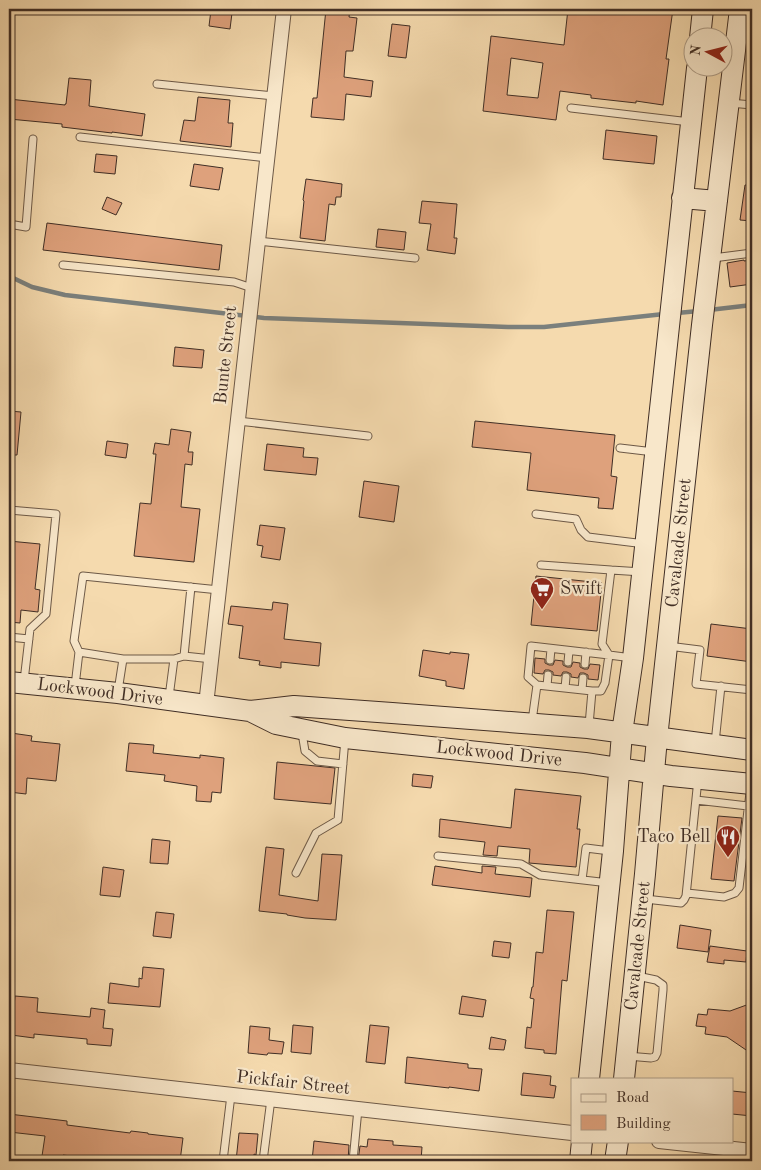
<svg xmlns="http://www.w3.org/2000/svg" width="761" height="1170" viewBox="0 0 761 1170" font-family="'Old Standard TT',serif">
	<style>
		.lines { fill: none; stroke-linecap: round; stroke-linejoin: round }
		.stream { stroke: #7b807d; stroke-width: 4.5 }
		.building { fill: #dea17c; stroke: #402e25; fill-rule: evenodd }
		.service-casing { stroke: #6d5947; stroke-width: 9 }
		.minor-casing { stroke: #6d5947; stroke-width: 16 }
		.secondary-casing { stroke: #402e25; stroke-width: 22 }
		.service { stroke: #f8e7ca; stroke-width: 7 }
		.minor { stroke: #f8e7ca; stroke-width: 14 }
		.secondary { stroke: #f8e7ca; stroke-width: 20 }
		.labels { text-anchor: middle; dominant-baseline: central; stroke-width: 4.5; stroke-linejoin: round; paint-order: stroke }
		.street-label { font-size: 18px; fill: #402e25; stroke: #f8e7ca }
		.poi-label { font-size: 18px; fill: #402e25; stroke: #f8e7ca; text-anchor: start }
	</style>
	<rect width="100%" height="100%" fill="#f5daae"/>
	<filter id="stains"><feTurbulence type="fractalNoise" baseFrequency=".004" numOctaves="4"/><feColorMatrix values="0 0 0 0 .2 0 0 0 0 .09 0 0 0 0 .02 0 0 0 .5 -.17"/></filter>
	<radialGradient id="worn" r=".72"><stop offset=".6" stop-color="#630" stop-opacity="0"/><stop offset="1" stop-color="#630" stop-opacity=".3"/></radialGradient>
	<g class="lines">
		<!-- stream -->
		<path class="stream" d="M9 276 32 287 65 295 264 318 508 327H544L664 314
			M709 310 752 305
			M677 313 699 311"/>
	</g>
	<!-- building -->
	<path class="building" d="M326 9H350L349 17 357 18 353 51H346L344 77 373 81 371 97 346 94 344 120 311 117 313 98H317Z
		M568 9H673L666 59H669L663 105 636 101V103L591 98V95L560 91 556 120 483 111 491 36 564 45ZM511 58 543 63 538 98 507 95Z
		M211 10 232 13 230 29 209 26Z
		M392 24 410 26 406 58 388 56Z
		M69 78 91 80 89 106 145 114 142 136 112 132V133L62 127V124L9 119V99L65 105V104H66Z
		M198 97 230 100 228 123H233L231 147 180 141 184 120 195 121Z
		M606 130 657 136 654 164 603 159Z
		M96 154 117 156 115 174 94 172Z
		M194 164 223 168 219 190 190 186Z
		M306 179 342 184 341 197H336L335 205 329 204 325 241 300 238 304 201 303 200Z
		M745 185H752V221L740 220Z
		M107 197 122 203 116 215 102 209Z
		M422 201 457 204 454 238H457L455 254 427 250 431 224 419 223Z
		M47 223 222 245 219 270 43 250Z
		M378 229 406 232 404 250 376 247Z
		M744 260V261L752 260V284L730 287 727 263Z
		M175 347 204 350 202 368 173 366Z
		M9 411 21 412 17 455H9Z
		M475 421 615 435 611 476 617 477 613 509 598 508 599 498 527 490 531 453 472 447Z
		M171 429 191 432 188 452H193L192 465 185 464 181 507 200 509 194 562 134 556 140 503 151 504 156 454H153L155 443 169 445Z
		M107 441 128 444 126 458 105 455Z
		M267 444 304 448 303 457 318 458 316 475 264 470Z
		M364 481 399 486 394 522 359 517Z
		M260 525 285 528 280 560 261 557 263 546 257 545Z
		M9 541 40 544 35 589 40 590 38 612 21 610 20 623 9 622Z
		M536 576 602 583 597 631 531 625Z
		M273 602 288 604 284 639 321 643 319 666 281 662V668L259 665 260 661 239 658 243 626 228 624 231 606 272 610Z
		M711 624 752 629V662L707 656Z
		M423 650 450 654V652L469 654 464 689 446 686V681L419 676Z
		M535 658 545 659V663L549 665H553L555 660 563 661V665L567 667H571L573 662 580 663V667L584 669H588L590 664 600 665 598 680 588 679V675L584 673H580L578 678 571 677V674L567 672H563L561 676 553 675V672L549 670H545L543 674 534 673Z
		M11 733 32 736 31 741 60 744 56 781 27 778 26 794 9 792V754Z
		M129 743 154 745 153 753 200 758V755L224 758 221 793 212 792 211 802 196 801 197 786 164 781 165 775 126 771Z
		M277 762 335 768 331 804 274 799Z
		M413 774 433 776 431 788 412 786Z
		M515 789 581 796 577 829H580L576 867 529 863 530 849 498 846 497 856 483 855 485 842 439 837 440 819 511 828Z
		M718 816 742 818 734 881 711 879Z
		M152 839 170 841 168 864 150 863Z
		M266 847 284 849 279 895 318 901 322 854 342 855 336 920 305 918 287 915V914L259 911Z
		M435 866 482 873V866L496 867 495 874 532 878 530 897 432 885Z
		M103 867 124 870 120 897 100 895Z
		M547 910 574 912 567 981 562 980 556 1054 544 1053V1050L525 1048 527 1027 531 1028 534 999 530 998 532 987H533L536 952 543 953Z
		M156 912 174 914 171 938 153 936Z
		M680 925 711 930 708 952 677 948Z
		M494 941 511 943 509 958 492 956Z
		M710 946 747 951 746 962 724 960V964L707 962Z
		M143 967 164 969 160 1007 108 1003 110 983 139 987V978L142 979Z
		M15 996 38 998 37 1012 90 1017 91 1008 105 1010 103 1028 113 1029 111 1046 87 1044V1039L34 1034V1038L11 1035Z
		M462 996 486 1000 483 1017 459 1014Z
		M752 1003V1054L727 1037 705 1034 706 1027 696 1026 698 1014 707 1015 708 1009 730 1011Z
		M293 1025 313 1027 311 1054 291 1052Z
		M370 1025 389 1027 385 1064 366 1062Z
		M250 1026 270 1028 269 1040 284 1042 282 1054 268 1053 267 1055 248 1053Z
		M491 1037 506 1040 504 1050 489 1049Z
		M407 1057 468 1064V1068L482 1069 479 1091 449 1087V1088L405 1083Z
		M523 1073 551 1076 550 1085 556 1086 554 1098 521 1095Z
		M732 1091 752 1093V1116L732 1114Z
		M9 1114 67 1121V1125L130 1133 131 1131 148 1133V1134L183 1138 180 1161H109L63 1155 62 1159 42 1156 45 1136 9 1132Z
		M239 1133 258 1134 256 1155 254 1154V1161H236Z
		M368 1139 393 1141V1145L422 1147 421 1161H358L360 1146 367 1147Z
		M314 1141 349 1145 348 1161H312Z"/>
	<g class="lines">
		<!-- service casing -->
		<g class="service-casing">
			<path id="service" d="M737 36 752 38
				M157 84 274 96
				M730 103 752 105
				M571 108 690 122
				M80 137 267 158
				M9 224 26 227 33 139
				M258 241 415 258
				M713 258 752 253
				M63 265 234 282 252 288
				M238 421 368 436
				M620 448 654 452
				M9 510 56 514 46 614 30 629 24 681
				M536 514 576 519 581 530 588 537 645 544
				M541 565 611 570
				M9 637 29 639
				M668 646 700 650 696 684 752 690
				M79 652 123 659H174L184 656 212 659
				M184 656 191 587
				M632 658 609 655 602 644 611 570 642 572
				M550 660 551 649
				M568 662 569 651
				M585 664 586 652
				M537 685 528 677 531 646 609 655 605 683 601 691H592
				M75 686 79 652 74 641 83 576 219 590
				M547 686 548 675
				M565 688 566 677
				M582 690 583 678
				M118 691 123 659
				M169 697 174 659
				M532 721 537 685 592 691 589 725
				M302 733 305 751 317 761 343 764
				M715 743 721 686
				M696 800 748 806
				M438 856 521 864 540 875 609 883
				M296 873 316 833 338 820 345 739
				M582 880 586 848 610 851
				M687 893 724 897 735 893 739 888 751 784
				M645 899 681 903 684 900 686 896 698 779
				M627 1056 651 1058 655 1057 657 1053 663 990V985L656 980 637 976
				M223 1161 231 1095
				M263 1161 271 1099
				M353 1161 358 1109"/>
		</g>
		<!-- minor casing -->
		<g class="minor-casing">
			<path id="minor" d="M206 705 284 9
				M9 1070 572 1133
				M659 1141 752 1151"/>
		</g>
		<!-- secondary casing -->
		<g class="secondary-casing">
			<path id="secondary" d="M700 38 703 9
				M682 198 717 201
				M9 682 118 693 250 711 294 706 392 713 588 728 752 750
				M250 711 276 724 345 738 585 763 671 776 752 784
				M589 1079 613 851 622 733 633 658 697 68
				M624 1079 645 874 657 738 702 325 740 9
				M580 1161 582 1141
				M615 1161 618 1141"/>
		</g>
		<!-- service -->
		<use href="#service" class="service"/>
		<!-- minor -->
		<use href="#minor" class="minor"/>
		<!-- secondary -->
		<use href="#secondary" class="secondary"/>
	</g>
	<!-- icons -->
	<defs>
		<g id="supermarket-pin" transform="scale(1.25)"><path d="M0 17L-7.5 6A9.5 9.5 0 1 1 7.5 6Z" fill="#8f2418" stroke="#f8e7ca"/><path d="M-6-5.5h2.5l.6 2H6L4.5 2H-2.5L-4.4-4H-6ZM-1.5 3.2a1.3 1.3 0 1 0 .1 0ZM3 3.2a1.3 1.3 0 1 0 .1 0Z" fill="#fff"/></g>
		<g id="restaurant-pin" transform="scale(1.25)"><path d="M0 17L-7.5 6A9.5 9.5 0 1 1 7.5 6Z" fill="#8f2418" stroke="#f8e7ca"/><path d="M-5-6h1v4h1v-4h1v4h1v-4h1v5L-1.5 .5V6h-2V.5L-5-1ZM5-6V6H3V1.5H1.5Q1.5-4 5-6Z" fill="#fff"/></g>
	</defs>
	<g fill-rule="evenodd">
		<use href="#supermarket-pin" x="542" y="589"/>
		<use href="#restaurant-pin" x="728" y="837"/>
	</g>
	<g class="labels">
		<!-- street labels -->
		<g class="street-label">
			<text transform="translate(226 355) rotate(-84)">Bunte Street</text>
			<text transform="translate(679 543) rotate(-84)">Cavalcade Street</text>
			<text transform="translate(100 692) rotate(7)">Lockwood Drive</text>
			<text transform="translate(499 754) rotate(6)">Lockwood Drive</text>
			<text transform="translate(638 946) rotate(-84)">Cavalcade Street</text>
			<text transform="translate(293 1083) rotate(6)">Pickfair Street</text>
		</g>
		<!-- poi labels -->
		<g class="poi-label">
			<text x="560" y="589">Swift</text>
			<text x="710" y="837" text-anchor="end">Taco Bell</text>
		</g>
	</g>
	<!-- margin -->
	<rect width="761" height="1170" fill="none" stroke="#f5daae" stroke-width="30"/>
	<rect x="10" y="10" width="741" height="1150" fill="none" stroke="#402e25" stroke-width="2.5"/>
	<rect x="15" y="15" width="731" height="1140" fill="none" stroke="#402e25"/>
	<!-- legend -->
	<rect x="571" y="1078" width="162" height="65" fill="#f8e7ca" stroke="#ae9d88"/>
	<rect x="581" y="1094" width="25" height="8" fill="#f8e7ca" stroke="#ae9d88"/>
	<text x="616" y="1102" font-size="15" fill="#402e25">Road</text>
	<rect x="581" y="1115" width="25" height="15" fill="#dea17c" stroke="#ae9d88"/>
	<text x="616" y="1128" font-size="15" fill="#402e25">Building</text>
	<!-- north arrow -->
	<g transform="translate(708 52) rotate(277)"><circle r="24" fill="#f8e7ca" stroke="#ae9d88"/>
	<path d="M0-4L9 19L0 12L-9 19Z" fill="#8f2418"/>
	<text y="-8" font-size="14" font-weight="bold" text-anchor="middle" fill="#402e25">N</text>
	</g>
	<rect width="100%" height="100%" filter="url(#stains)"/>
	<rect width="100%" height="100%" fill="url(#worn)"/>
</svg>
